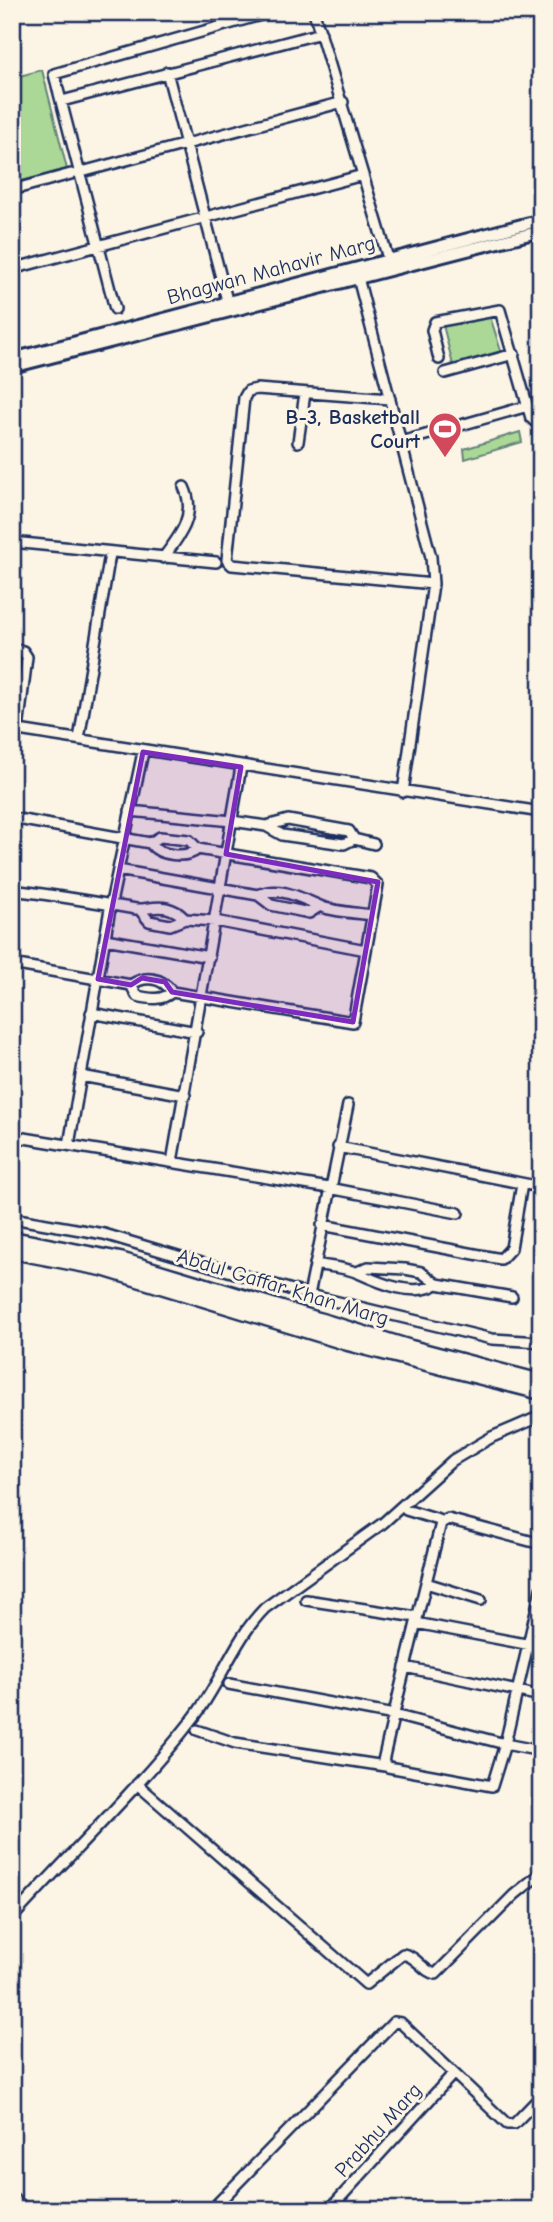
<svg xmlns="http://www.w3.org/2000/svg" width="553" height="2222" viewBox="0 0 553 2222" font-family="'Comic Neue',sans-serif">
	<style>
		.green { fill: #abd896; stroke: #63847a; stroke-width: 2 }
		.lines { fill: none; stroke-linecap: round; stroke-linejoin: round }
		.minor-casing { stroke: #1b2f5e; stroke-width: 14 }
		.tertiary-casing { stroke: #1b2f5e; stroke-width: 16 }
		.primary-casing { stroke: #1b2f5e; stroke-width: 19 }
		.minor { stroke: #fcf5e5; stroke-width: 9 }
		.tertiary { stroke: #fcf5e5; stroke-width: 10 }
		.primary { stroke: #fcf5e5; stroke-width: 14 }
		.marked { fill: #7b2cbf; fill-opacity: 0.2; stroke: #7b2cbf; stroke-width: 5; stroke-linejoin: round }
		.labels { text-anchor: middle; dominant-baseline: central; stroke-width: 6; stroke-linejoin: round; paint-order: stroke }
		.street-label { font-size: 21px; fill: #1b2f5e; stroke: #fcf5e5 }
		.poi-label { font-size: 21px; font-weight: bold; fill: #1b2f5e; stroke: #fcf5e5; text-anchor: end }
	</style>
	<rect width="100%" height="100%" fill="#fcf5e5"/>
	<filter id="ink" filterUnits="userSpaceOnUse"><feTurbulence type="fractalNoise" baseFrequency=".0143" numOctaves="2"/><feDisplacementMap in="SourceGraphic" scale="14" xChannelSelector="R" yChannelSelector="G"/><feConvolveMatrix kernelMatrix="1 2 1 2 8 2 1 2 1" color-interpolation-filters="sRGB"/></filter>
	<g filter="url(#ink)">
		<!-- green -->
		<path class="green" d="M42 70 67 169 12 184V78Z
			M489 313 501 351 453 365 443 325Z
			M520 432 522 442 465 459 464 449Z"/>
		<g class="lines">
			<!-- minor casing -->
			<g class="minor-casing">
				<path id="minor" d="M314 12 390 265
					M167 72 229 308
					M62 101 321 33
					M78 173 343 102
					M12 190 71 174
					M12 269 363 175
					M357 274 431 557 433 584 403 792
					M115 309 54 74 271 12
					M439 359 432 330 435 322 500 310 531 418 541 427
					M445 373 514 354
					M390 399 257 389 248 391 244 398 227 560 232 565 433 584
					M298 442 305 393
					M401 442 528 406
					M12 542 216 562
					M163 558C180 536 197 515 184 487
					M12 648 23 651 27 657 18 730
					M12 729 541 812
					M79 739 110 554
					M130 811 232 821 266 826 282 835 344 844 354 839
					M12 818 150 843C159 856 186 859 198 849
					M266 826 288 820 349 831 354 839 374 844
					M118 870 258 895C281 885 302 899 322 907 337 912 357 913 372 915
					M12 890C54 895 95 902 136 909 146 910 155 905 167 908 175 910 179 913 185 919
					M258 895 271 905 309 913 320 906
					M140 910 149 921 170 925 185 919 215 921 366 950
					M105 939 209 957
					M12 964 131 985C145 975 162 977 172 992
					M131 985 137 996C150 999 162 1001 172 992L353 1022 378 885 371 878 198 849 189 840 160 837 150 843
					M91 1013 197 1032
					M81 1076 185 1095
					M12 1136 329 1188 458 1213
					M69 1145 111 903 143 752
					M338 1147 541 1187
					M172 1162 241 767
					M12 1218 104 1234 309 1295 492 1339 541 1342
					M322 1225 501 1259 511 1248 522 1184
					M315 1264C328 1267 346 1267 358 1273 380 1283 414 1298 437 1284
					M357 1272 368 1267 405 1269 421 1272 437 1284 512 1297
					M309 1295 348 1105
					M406 1510 442 1521
					M426 1583 481 1600
					M541 1589 505 1744 541 1751
					M306 1600 417 1617
					M416 1623 541 1647
					M405 1667 541 1696
					M229 1684 394 1715 505 1744 492 1786 388 1767 383 1761C401 1682 421 1602 441 1523L448 1519 541 1544
					M197 1730 235 1743 385 1766
					M137 1784 366 1984 403 1954C417 1956 423 1972 436 1974L514 1895 541 1873
					M12 1918C72 1852 137 1790 192 1720 220 1685 234 1639 265 1608L383 1523 453 1460 492 1437 541 1416
					M12 2197 26 2210
					M217 2204 394 2022 401 2023 507 2124H514L541 2096
					M329 2210 453 2074"/>
			</g>
			<!-- tertiary casing -->
			<g class="tertiary-casing">
				<path id="tertiary" d="M12 359 541 220
					M12 367 541 231"/>
			</g>
			<!-- primary casing -->
			<g class="primary-casing">
				<path id="primary" d="M12 1239 120 1260 411 1348 541 1382
					M12 1251 102 1268 348 1343 541 1392"/>
			</g>
			<!-- minor -->
			<use href="#minor" class="minor"/>
			<!-- tertiary -->
			<use href="#tertiary" class="tertiary"/>
			<!-- primary -->
			<use href="#primary" class="primary"/>
		</g>
	</g>
	<!-- marked area -->
	<path class="marked" d="M143 752 241 767 226 854 378 882 353 1022 172 992 165 982 142 978 131 985 98 979Z"/>
	<!-- icons -->
	<defs>
		<g id="stadium-pin" transform="scale(1.75)"><path d="M0 17L-7.5 6A9.5 9.5 0 1 1 7.5 6Z" fill="#d1495b" stroke="#fcf5e5"/><path d="M0-5a6.5 5 0 1 0 0 10a6.5 5 0 1 0 0-10ZM-3.5-1.8h7v3.6h-7Z" fill="#fff"/></g>
	</defs>
	<g fill-rule="evenodd">
		<use href="#stadium-pin" x="445" y="429"/>
	</g>
	<g class="labels">
		<!-- street labels -->
		<g class="street-label">
			<text transform="translate(271 270) rotate(-15)">Bhagwan Mahavir Marg</text>
			<text transform="translate(283 1287) rotate(17)">Abdul Gaffar Khan Marg</text>
			<text transform="translate(378 2130) rotate(-48)">Prabhu Marg</text>
		</g>
		<!-- poi labels -->
		<g class="poi-label">
			<text x="420" y="417">B-3, Basketball<tspan x="420" dy="24">Court</tspan></text>
		</g>
	</g>
	<!-- margin -->
	<rect width="553" height="2222" fill="none" stroke="#fcf5e5" stroke-width="42"/>
	<rect x="21" y="21" width="511" height="2180" fill="none" stroke="#1b2f5e" stroke-width="2.5" filter="url(#ink)"/>
</svg>
